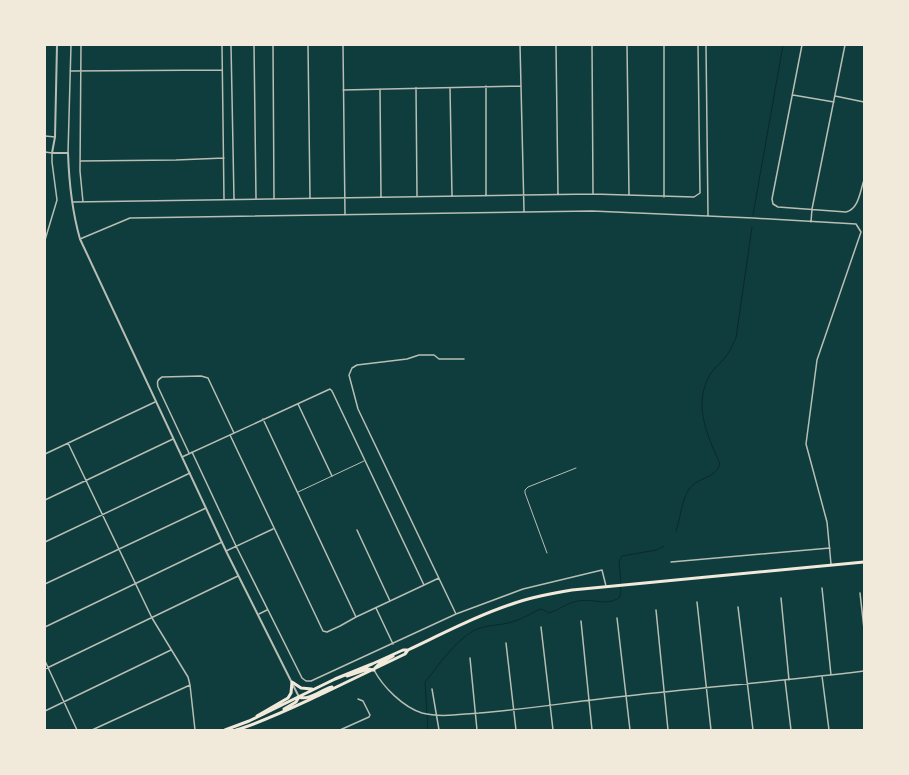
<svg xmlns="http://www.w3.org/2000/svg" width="909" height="775" viewBox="0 0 909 775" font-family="'DM Sans',sans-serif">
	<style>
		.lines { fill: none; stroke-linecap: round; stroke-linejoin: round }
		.stream { stroke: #0a2a2b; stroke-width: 1 }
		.service { stroke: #b8beb3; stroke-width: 1 }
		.minor { stroke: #b8beb3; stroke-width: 1.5 }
		.tertiary { stroke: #b8beb3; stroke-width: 2 }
		.primary { stroke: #f1e9da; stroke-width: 3 }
	</style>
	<rect width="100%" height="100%" fill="#0f3d3e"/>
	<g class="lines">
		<!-- stream -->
		<path class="stream" d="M753 215 783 45
			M676 531C681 517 681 502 689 489 697 477 716 479 720 464 707 434 692 404 711 373 716 366 723 361 727 355 731 350 733 343 736 338L752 227
			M621 584 619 561 622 556 657 550 664 546
			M428 730 425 682C439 665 453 643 473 631 486 624 502 626 515 621 524 618 532 613 540 609L544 610 549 613C559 610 567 603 578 601 593 598 607 607 620 597L621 587"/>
		<!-- service -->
		<path class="service" d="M298 492 364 461
			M547 553 525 493V490L528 487 576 468"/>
		<!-- minor -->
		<path class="minor" d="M81 45 80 171 83 202
			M222 45 224 199
			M231 45 234 199
			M254 45 256 198
			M273 45 274 198
			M308 45 310 198
			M343 45 345 215
			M520 45 524 211
			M556 45 558 195
			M592 45 593 194
			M627 45 629 195
			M664 45V197
			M706 45 708 215
			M802 45 772 199 773 204 778 207 846 212C859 209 860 191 864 180
			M70 71 222 70
			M486 86V196
			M416 88 417 196
			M450 88 452 196
			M380 89 381 197
			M343 90 521 86
			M793 95 834 102
			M835 96 864 102
			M45 136 55 137
			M45 152 52 153V162L57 200 45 240
			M68 153 71 45
			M80 161 176 160 224 158
			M73 202 593 194 694 197 700 193 698 45
			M811 222 812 209 845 45
			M80 239 130 218 592 211 753 218 856 224 861 232 817 360 806 444 827 522 831 564
			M298 404 332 476
			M263 419 356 617
			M230 435 323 631 327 632 340 626 356 617 439 578
			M68 443 152 618 188 677 190 685 195 730
			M192 452 236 546 302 678 306 681H311L456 614 523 589 602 570 606 586
			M189 453 158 387C157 382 157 380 162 377L201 376 208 378 234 433
			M45 454 155 402
			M182 457 330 389 332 391 424 585
			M45 500 173 439
			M357 530 390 601
			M45 542 190 473
			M226 551 273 529
			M671 562 830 548
			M45 584 206 508
			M822 588 831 675
			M860 593 864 629
			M781 598 789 680
			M697 602 711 730
			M738 607 753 730
			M376 608 393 644
			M656 610 668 730
			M259 614 267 610
			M456 614 358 409 349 375 352 368 357 365 407 359 419 355H434L439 359H464
			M617 618 630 730
			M581 621 592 730
			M45 627 222 542
			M541 627 553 730
			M506 643 516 730
			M470 658 477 730
			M45 661 77 730
			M45 669 238 576
			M374 670C383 687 403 707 422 713 441 718 461 714 479 713 529 709 577 701 627 696 706 687 785 681 864 671
			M822 676 829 730
			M785 680 791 730
			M432 689 439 730
			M45 711 171 650
			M92 730 190 685
			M340 730 369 717 370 715 363 701 358 699"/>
		<!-- tertiary -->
		<path class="tertiary" d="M57 45 55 137 52 153H68C69 182 72 211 80 239L226 551 299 697"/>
		<!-- primary -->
		<path class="primary" d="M375 668 379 664 393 656
			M347 676 368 669 374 670
			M292 682 301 688 312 689
			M299 697C309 701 322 689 332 687
			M284 709 296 702 299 697
			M257 716 288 698 291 693 292 682
			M225 730 249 721 335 679 372 664 403 650H408
			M236 730C266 721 296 706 324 693 351 680 378 667 405 654L408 650C444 633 480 614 518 602 536 596 554 593 572 590L864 562"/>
	</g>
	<!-- border -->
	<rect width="909" height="775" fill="none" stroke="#f1e9da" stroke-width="92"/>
</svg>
